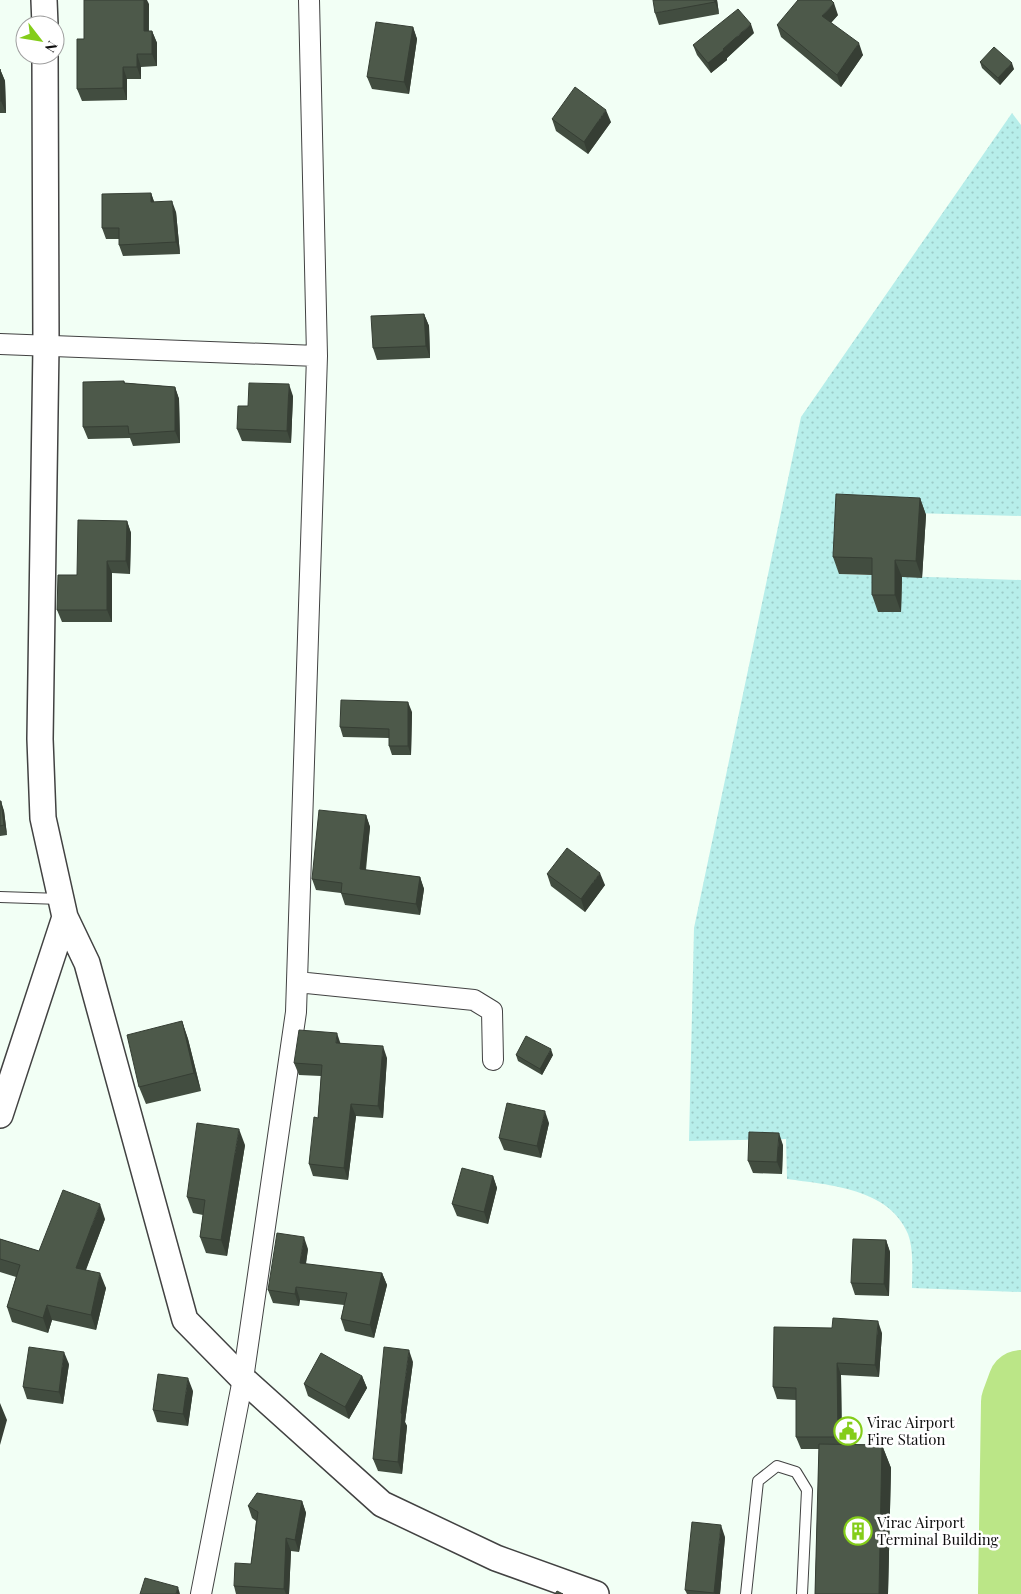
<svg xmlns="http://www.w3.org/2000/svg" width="1021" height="1594" viewBox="0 0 1021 1594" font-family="'Playfair Display',serif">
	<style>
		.grass { fill: url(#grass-dots) }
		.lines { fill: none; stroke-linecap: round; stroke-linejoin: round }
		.taxiway { stroke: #bbe687; stroke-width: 66 }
		.service-casing { stroke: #424242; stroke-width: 12 }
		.minor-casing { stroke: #424242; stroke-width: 22 }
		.tertiary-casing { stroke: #424242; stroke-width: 28 }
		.service { stroke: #fff; stroke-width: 10 }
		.minor { stroke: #fff; stroke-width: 20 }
		.tertiary { stroke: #fff; stroke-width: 25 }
		.wall { fill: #424d40 }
		.shaded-wall { fill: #363e34 }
		.building { fill: #4d594a; stroke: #363e34 }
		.labels { text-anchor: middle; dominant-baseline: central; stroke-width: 5; stroke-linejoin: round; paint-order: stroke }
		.poi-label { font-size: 15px; fill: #0f0f0f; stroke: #fff; text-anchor: start }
	</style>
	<defs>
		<pattern id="grass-dots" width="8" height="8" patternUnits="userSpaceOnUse" patternTransform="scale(1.25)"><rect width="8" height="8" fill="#b7eeea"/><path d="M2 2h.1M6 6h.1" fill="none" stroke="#9ccbc8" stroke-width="1.8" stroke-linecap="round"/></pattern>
	</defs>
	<rect width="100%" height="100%" fill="#f2fff5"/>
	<!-- grass -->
	<path class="grass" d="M1012 113 1021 125V516L843 511 839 574 1021 580V1292L912 1288C912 1272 914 1250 908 1234 889 1188 829 1185 787 1179L786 1139 689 1141 694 928 801 417Z"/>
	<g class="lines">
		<!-- taxiway -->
		<path class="taxiway" d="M1011 1594 1014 1402 1021 1383"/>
		<!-- service casing -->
		<g class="service-casing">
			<path id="service" d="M0 897 61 899
				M746 1594 758 1481 777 1466 796 1472 807 1490 802 1594"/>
		</g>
		<!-- minor casing -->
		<g class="minor-casing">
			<path id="minor" d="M0 344 317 356
				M297 982 474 1000 492 1011 493 1060
				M201 1594 243 1379 296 1012 317 356 309 0"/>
		</g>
		<!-- tertiary casing -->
		<g class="tertiary-casing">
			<path id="tertiary" d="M44 0 45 25
				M45 55 46 346 40 739 43 818 65 917 87 963 185 1320 243 1379 382 1504 496 1558 596 1594
				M0 1115 65 917"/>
		</g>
		<!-- service -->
		<use href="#service" class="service"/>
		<!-- minor -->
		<use href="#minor" class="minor"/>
		<!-- tertiary -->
		<use href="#tertiary" class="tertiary"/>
	</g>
	<!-- wall -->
	<path class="wall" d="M717 0 719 14 659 25 655 13Z
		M149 4V31H152L157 43V66L141 67V79H127V100L82 101 77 89 84 39Z
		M838 15 831 23 863 55 841 87 781 37 777 25Z
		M413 27 417 39 409 94 372 89 367 77Z
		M754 33 727 58V60L711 73 697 55 693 45Z
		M980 62 1014 69 1000 85 982 68Z
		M0 69 5 81 6 113H0Z
		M552 119 611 122 588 154 556 131Z
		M151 193 154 202 176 212 180 254 123 256 119 245V239H106L102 228Z
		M424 314 429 326 430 358 377 360 373 348Z
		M124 381 125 383 175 387 179 399 180 443 133 446 130 438 88 439 83 427Z
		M293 396 291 443 242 441 237 429 248 406Z
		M920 498 926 515 922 578 902 577 901 612H878L872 595V575L839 574 833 557Z
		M127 521 131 533 130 574 112 573V622H62L57 610Z
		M412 712 411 755H392L389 746V738L343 737 340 727Z
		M0 801 4 811 7 835 0 836Z
		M366 815 370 827 366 870 420 877 424 889 420 915 345 905 341 893 316 890 312 879Z
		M547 874 605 885 585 912 551 886Z
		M182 1021 188 1039 201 1091 146 1104 139 1087Z
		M340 1043 387 1058 383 1118 356 1116 348 1180 313 1176 309 1164 318 1118 321 1076 299 1075 294 1063Z
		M516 1055H553L542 1075 518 1061Z
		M549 1123 541 1158 504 1150 499 1138Z
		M245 1145 227 1256 206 1253 200 1237 203 1215 193 1213 187 1197Z
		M783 1145 782 1174 753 1173 748 1161Z
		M493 1176 497 1188 488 1224 457 1216 452 1204Z
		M105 1219 86 1270 106 1288 96 1330 52 1320 48 1333 12 1322 7 1307 16 1277 0 1272V1239L39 1251Z
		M886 1240 890 1252 889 1296 855 1295 851 1283Z
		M308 1249 306 1264 382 1273 387 1285 374 1338 345 1331 341 1319 344 1305 300 1300 299 1306 273 1303 268 1290Z
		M882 1333 879 1377 841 1375 842 1444 882 1445 891 1468 888 1594H815L819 1449H801L796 1437V1400L777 1399 773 1387Z
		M413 1362 405 1422 407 1426 402 1474 378 1471 373 1459Z
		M69 1364 63 1404 27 1399 23 1387Z
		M362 1376 367 1388 349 1419 308 1396 304 1384Z
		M193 1391 188 1426 157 1422 153 1410Z
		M302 1501 306 1513 299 1552 291 1551 289 1594H236L234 1586 251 1564 256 1521 252 1518 248 1506Z
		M725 1537 720 1594H687L685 1590Z"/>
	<!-- shaded-wall -->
	<path class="shaded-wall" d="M144 0H147L149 4 148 44 144 31Z
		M714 0H717L719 14 715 2Z
		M834 3 838 15 826 28 822 16Z
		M751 24 754 33 727 58V60L711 73 708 63Z
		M413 27 417 39 409 94 404 82Z
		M152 31 157 43V66L152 54Z
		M859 43 863 55 841 87 837 75Z
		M137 54 141 67V79L137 67Z
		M1012 63 1014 69 1000 85 998 78Z
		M123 67 127 79V100L123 88Z
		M0 69 5 81 6 113 1 101Z
		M606 110 611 122 588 154 584 142Z
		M151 193 155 204 151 202Z
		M172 201 176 212 180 254 176 242Z
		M424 314 429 326 430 358 426 346Z
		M289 384 293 396 291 443 287 431Z
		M175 387 179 399 180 443 175 431Z
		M920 498 926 515 922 578 916 561Z
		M127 521 131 533 130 574 126 561Z
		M895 560 902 577 901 612 895 595Z
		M107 561 112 573V622L107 610Z
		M408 702 412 712 411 755 408 746Z
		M1 801 4 811 7 835 4 825Z
		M366 815 370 827 364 880 360 869Z
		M600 873 605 885 585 912 581 899Z
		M420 877 424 889 420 915 416 904Z
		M182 1021 188 1039 201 1091 194 1073Z
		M337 1033 341 1045 336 1043Z
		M383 1046 387 1058 383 1118 378 1106Z
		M551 1049 553 1055 542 1075 540 1069Z
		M351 1104 356 1116 348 1180 344 1168Z
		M545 1111 549 1123 541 1158 537 1146Z
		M239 1129 245 1145 227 1256 221 1240Z
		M779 1133 783 1145 782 1174 777 1162Z
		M493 1176 497 1188 488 1224 484 1212Z
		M100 1204 105 1219 81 1282 76 1268Z
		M304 1237 308 1249 304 1275 300 1263Z
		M886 1240 890 1252 889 1296 884 1284Z
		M100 1273 106 1288 96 1330 91 1315Z
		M382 1273 387 1285 374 1338 370 1325Z
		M296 1287 300 1300 299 1306 295 1294Z
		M47 1305 52 1320 48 1333 43 1318Z
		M878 1321 882 1333 879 1377 875 1365Z
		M409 1350 413 1362 405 1422 407 1426 402 1474 398 1462 401 1413Z
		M64 1352 69 1364 63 1404 59 1392Z
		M837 1363 841 1375 842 1449 838 1437Z
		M362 1376 367 1388 349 1419 345 1407Z
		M188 1378 193 1391 188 1426 183 1414Z
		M0 1403 7 1420 0 1445Z
		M882 1445 891 1468 888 1594H879Z
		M302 1501 306 1513 299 1552 295 1540Z
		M721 1525 725 1537 720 1594H715L714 1593Z
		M286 1538 291 1551 289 1594H286L284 1589Z
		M178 1587 180 1594H176Z"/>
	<!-- building -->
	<path class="building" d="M84 0H144V31H152V54H137V67H123V88L77 89V39H84Z
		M653 0H714L715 2 655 13Z
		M798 0H831L834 3 822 16 859 43 837 75 777 25Z
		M738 9 751 24 723 49 724 50 708 63 693 45Z
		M376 22 413 27 404 82 367 77Z
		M994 47 1012 63 998 78 980 62Z
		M0 69 1 101H0Z
		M575 87 606 110 584 142 552 119Z
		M151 193V202L172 201 176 242 119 245V228H102V194Z
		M424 314 426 346 373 348 371 316Z
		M124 381V383L175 387V431L129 434 128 426 83 427V382Z
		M249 383 289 384 287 431 237 429 238 406H248Z
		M836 494 920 498 916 561 895 560V595H872V558L833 557Z
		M78 520 127 521 126 561H107V610H57L58 575H77Z
		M341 700 408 702V746H389V729L340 727Z
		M0 801H1L4 825 0 826Z
		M319 810 366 815 360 869 420 877 416 904 341 893 342 883 312 879Z
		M567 848 600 873 581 899 547 874Z
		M182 1021 194 1073 139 1087 127 1035Z
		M299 1030 337 1033 336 1043 383 1046 378 1106 351 1104 344 1168 309 1164 314 1117 318 1118 322 1065 294 1063Z
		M526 1036 551 1049 540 1069 516 1055Z
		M507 1103 545 1111 537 1146 499 1138Z
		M197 1123 239 1129 221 1240 200 1237 205 1200 187 1197Z
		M749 1132 779 1133 777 1162 748 1161Z
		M462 1168 493 1176 484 1212 452 1204Z
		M63 1190 100 1204 76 1268 100 1273 91 1315 47 1305 43 1318 7 1307 20 1265 0 1259V1239L39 1251Z
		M277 1233 304 1237 300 1263 382 1273 370 1325 341 1319 347 1293 296 1287 295 1294 268 1290Z
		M853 1239 886 1240 884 1284 851 1283Z
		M833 1318 878 1321 875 1365 837 1363 838 1437H796V1388L773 1387 774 1327 832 1328Z
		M29 1347 64 1352 59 1392 23 1387Z
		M384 1347 409 1350 401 1413 402 1414 398 1462 373 1459Z
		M321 1353 362 1376 345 1407 304 1384Z
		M158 1374 188 1378 183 1414 153 1410Z
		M819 1444 882 1445 879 1594H815Z
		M257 1493 302 1501 295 1540 286 1538 284 1589 234 1586 235 1563 251 1564 258 1512 248 1506Z
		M692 1522 721 1525 714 1593 685 1590Z
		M145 1578 178 1587 176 1594H140Z
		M557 1591 563 1594H555Z"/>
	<!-- icons -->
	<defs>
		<g id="civic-ring" transform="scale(1.4375)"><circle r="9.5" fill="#fff" stroke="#84cd19" stroke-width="1.5"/><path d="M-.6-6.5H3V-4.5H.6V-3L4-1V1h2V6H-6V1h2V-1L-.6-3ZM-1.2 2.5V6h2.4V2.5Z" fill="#84cd19"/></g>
		<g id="building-ring" transform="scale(1.4375)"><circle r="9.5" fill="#fff" stroke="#84cd19" stroke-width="1.5"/><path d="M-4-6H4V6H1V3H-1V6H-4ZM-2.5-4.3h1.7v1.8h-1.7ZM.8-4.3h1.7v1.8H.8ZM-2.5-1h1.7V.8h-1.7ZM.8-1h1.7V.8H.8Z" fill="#84cd19"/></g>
	</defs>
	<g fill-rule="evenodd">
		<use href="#civic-ring" x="848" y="1431"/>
		<use href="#building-ring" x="858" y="1531"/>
	</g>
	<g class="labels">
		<!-- poi labels -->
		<g class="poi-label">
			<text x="867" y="1422">Virac Airport<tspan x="867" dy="17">Fire Station</tspan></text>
			<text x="877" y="1522">Virac Airport<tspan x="877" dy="17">Terminal Building</tspan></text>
		</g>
	</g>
	<!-- north arrow -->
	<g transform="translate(40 40) rotate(121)"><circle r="24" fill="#ffffff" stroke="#9f9f9f"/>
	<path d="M0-4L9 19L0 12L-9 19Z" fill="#84cd19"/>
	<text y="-8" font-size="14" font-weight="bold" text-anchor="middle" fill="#0f0f0f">N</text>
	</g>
</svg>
